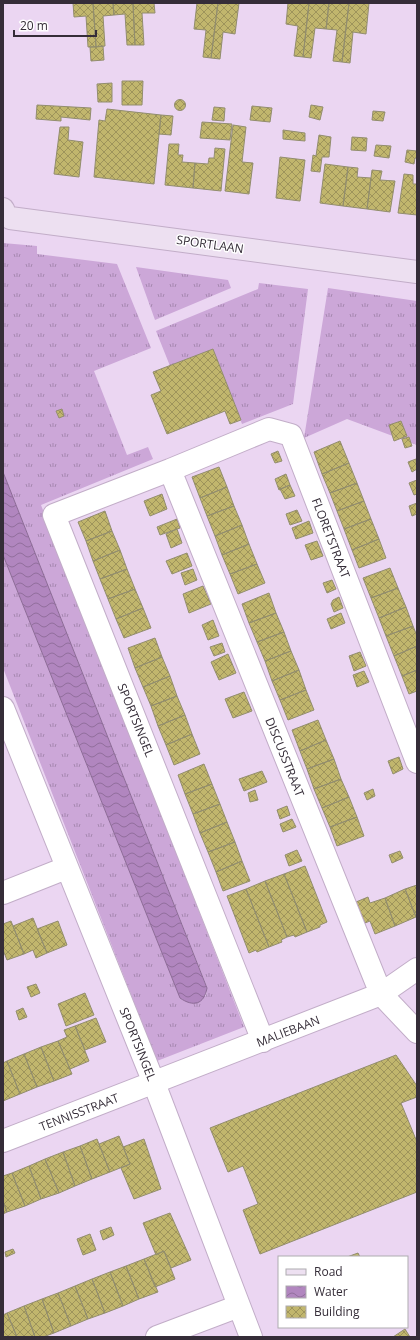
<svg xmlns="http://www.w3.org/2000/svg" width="420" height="1340" viewBox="0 0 420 1340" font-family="'Open Sans',sans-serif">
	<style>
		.grass { fill: url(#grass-tufts) }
		.water { fill: url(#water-waves); stroke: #8c6b96 }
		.building { fill: url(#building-cross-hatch); stroke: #928d6e }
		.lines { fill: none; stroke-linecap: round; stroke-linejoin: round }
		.street-casing { stroke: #c2adc8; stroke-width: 24 }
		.secondary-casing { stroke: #c2adc8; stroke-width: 24 }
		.street { stroke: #fff; stroke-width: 22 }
		.secondary { stroke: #ede0f1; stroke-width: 22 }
		.labels { text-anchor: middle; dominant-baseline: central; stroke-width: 3; stroke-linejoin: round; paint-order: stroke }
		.street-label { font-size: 12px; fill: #352d38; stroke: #fff }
	</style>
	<defs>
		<pattern id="grass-tufts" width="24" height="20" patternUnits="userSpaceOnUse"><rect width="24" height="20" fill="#cca7d8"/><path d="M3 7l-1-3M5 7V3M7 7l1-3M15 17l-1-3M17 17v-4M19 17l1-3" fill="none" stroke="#a688b0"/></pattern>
		<pattern id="water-waves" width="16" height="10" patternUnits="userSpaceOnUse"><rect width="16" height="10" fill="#b186bf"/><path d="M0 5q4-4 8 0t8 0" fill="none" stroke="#916e9c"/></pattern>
		<pattern id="building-cross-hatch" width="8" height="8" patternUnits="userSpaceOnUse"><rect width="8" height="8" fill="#c1b66d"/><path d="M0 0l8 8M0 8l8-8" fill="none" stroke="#9e945b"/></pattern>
	</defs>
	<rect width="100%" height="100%" fill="#ebd6f2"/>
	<!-- grass -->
	<path class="grass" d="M3 243 37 246V254L117 264 151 348 94 371 127 455 148 447 153 459 41 505 244 1027 157 1061 3 668V555L180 998 206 996 207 987 3 472Z
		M136 267 228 280 231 288 155 320Z
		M259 283 308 289 293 404 242 424 213 349 170 366 156 331 258 289Z
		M328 288 417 301V445L347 419 304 438Z"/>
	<!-- water -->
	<path class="water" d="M3 472 207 988C204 1005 193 1007 180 998L3 555Z"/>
	<!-- building -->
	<path class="building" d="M73 3H93L96 47H88L86 16 74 17Z
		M93 3H113L114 15 103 16 105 46 96 47Z
		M113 3H133L135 45H127L125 14 114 15Z
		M133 3H154L155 13H142L144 45H135Z
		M197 3H218L211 58 203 57 206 30 194 29Z
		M218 3H239L235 34 223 32 220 59 211 58Z
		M288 3H309L303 57 294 56 298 26 286 24Z
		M309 3H329L326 29 315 28 311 58 303 57Z
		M329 3H349L342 62 333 61 337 30 326 29Z
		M349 3H369L366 34 353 32 350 63 342 62Z
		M103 46 104 60 91 61 90 47Z
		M122 81H143L142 105H122Z
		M112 83V102H98L97 84Z
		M174.5 105a5.5 5.5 0 1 1 11 0a5.5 5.5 0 1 1-11 0Z
		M37 105 91 108 90 120 61 117V121L36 119Z
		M311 105 323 107 320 120 309 117Z
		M252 106 272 108 270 122 250 120Z
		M214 107 225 108 224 121 212 120Z
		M107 109 161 115 154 184 94 177 99 120 105 121Z
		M373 111 385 112 383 121 372 120Z
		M161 115 173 116 171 135 159 134Z
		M202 122 232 124 230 140 200 138Z
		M233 125 246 127 242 162 253 163 249 194 225 191Z
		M60 127H69L68 140 83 142 79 177 54 174Z
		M283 130 305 133V141L283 139Z
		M319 135 331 137 329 157H322L320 172 311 171 313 155 316 156Z
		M352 137 367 138 366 151 351 150Z
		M169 144H179L178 155H183L182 162 195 163 193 188 165 185Z
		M376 145 391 146 389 158 374 156Z
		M215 148 225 149 221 191 193 188 195 163 208 164 209 158H214Z
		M407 150 417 151V158H415L414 164 405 162Z
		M280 157 305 160 300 201 276 198Z
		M325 164 348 167 343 206 320 203Z
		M348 167 358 168 357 177 371 178 367 209 343 206Z
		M372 170 382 171 380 180 395 181 390 212 367 209Z
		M404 174 413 175V184H417V215L398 213Z
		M213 349 241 420 230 424 225 411 167 434 151 395 161 391 153 372Z
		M62 409 64 416 59 418 56 411Z
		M401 421 407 436 394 441 389 425Z
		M409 437 412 446 405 448 402 439Z
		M340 441 349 463 322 474 314 452Z
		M278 451 282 461 275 463 271 454Z
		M416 459 417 469 412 472 408 462Z
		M349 463 357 483 330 493 322 474Z
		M219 467 227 487 200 498 192 477Z
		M286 474 290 485 279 490 275 479Z
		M417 480V494L414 495 409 483Z
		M357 483 364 501 337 511 330 493Z
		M290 485 295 496 285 499 280 489Z
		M227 487 234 506 207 516 200 498Z
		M162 494 167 509 150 516 144 501Z
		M364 501 371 519 344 529 337 511Z
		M417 503V514L412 516 409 506Z
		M234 506 242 525 215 536 207 516Z
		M297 510 302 521 290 525 286 514Z
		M105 511 112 531 86 541 78 522Z
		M177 519 180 528 160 535 157 527Z
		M371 519 379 539 352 550 344 529Z
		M309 521 313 533 296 539 292 528Z
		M242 525 249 544 222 555 215 536Z
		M177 529 182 543 171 548 166 534Z
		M112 531 120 550 93 561 86 541Z
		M379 539 386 558 359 568 352 550Z
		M317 541 323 556 311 560 305 545Z
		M249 544 257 564 230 574 222 555Z
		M120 550 127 569 100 579 93 561Z
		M187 553 192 566 172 574 166 561Z
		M257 564 265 583 238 594 230 574Z
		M390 568 398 588 371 598 363 578Z
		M127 569 135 589 108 599 100 579Z
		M193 569 197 580 185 585 181 573Z
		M332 580 336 589 327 593 323 583Z
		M203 586 211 604 189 613 183 594Z
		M398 588 406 607 379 618 371 598Z
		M135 589 143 608 116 619 108 599Z
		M269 593 276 613 249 623 242 604Z
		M339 597 343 608 334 612 331 604 333 600Z
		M406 607 413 626 386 636 379 618Z
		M143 608 151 628 124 638 116 619Z
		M276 613 284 632 257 642 249 623Z
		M341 613 345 623 331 629 327 619Z
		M213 620 219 636 208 640 202 625Z
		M413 626 417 636V646L394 656 386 636Z
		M284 632 291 651 265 661 257 642Z
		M155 638 162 657 135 668 128 648Z
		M222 643 225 652 214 656 210 647Z
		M417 646V670L402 676 394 656Z
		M291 651 299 670 272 681 265 661Z
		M360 652 366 666 354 671 349 656Z
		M228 654 236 673 219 680 211 662Z
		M162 657 170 676 143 687 135 668Z
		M299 670 306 690 280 700 272 681Z
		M417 670V691L409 694 402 676Z
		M364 671 369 682 357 687 353 675Z
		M170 676 177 696 151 706 143 687Z
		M306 690 314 710 288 720 280 700Z
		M244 692 252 711 233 718 225 699Z
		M177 696 185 715 158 726 151 706Z
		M185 715 192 734 166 745 158 726Z
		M318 720 326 740 300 751 292 730Z
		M192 734 200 754 174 765 166 745Z
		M326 740 334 759 307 769 300 751Z
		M399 757 403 769 393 774 388 761Z
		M334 759 341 779 314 789 307 769Z
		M204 764 212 784 185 794 178 775Z
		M262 771 267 782 244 791 239 779Z
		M341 779 349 797 322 808 314 789Z
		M212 784 220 804 193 814 185 794Z
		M373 789 375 796 367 800 364 793Z
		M255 790 258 800 250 802 248 793Z
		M349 797 357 817 330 827 322 808Z
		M220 804 227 822 200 833 193 814Z
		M287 806 290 815 280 819 277 810Z
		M357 817 364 836 337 846 330 827Z
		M292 819 296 827 283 832 280 824Z
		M227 822 235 842 208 852 200 833Z
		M235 842 242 861 216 872 208 852Z
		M297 850 302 861 289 866 285 855Z
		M400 851 403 858 392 863 389 855Z
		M242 861 250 881 223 891 216 872Z
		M305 866 327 922 320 925V927L307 932 284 874Z
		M284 874 307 932 295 937 294 935 287 937 265 881Z
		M265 881 287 937 281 940 282 942 269 947 246 889Z
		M417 885V917H416L405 889Z
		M246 889 269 947 257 952 256 950 249 953 227 896Z
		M405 889 416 917 395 926 385 898Z
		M368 897 370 903 385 898 395 926 375 934 370 921 365 923 356 902Z
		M33 918 47 953 36 958 33 950 24 954 13 926Z
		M11 921 24 954 7 960 3 950V924Z
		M58 921 67 945 47 953 37 929Z
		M36 984 40 993 31 997 27 987Z
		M85 993 94 1015 66 1026 58 1004Z
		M23 1008 27 1017 19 1020 16 1011Z
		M96 1018 106 1042 85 1050 75 1026Z
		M75 1026 89 1061 70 1069 58 1041 67 1037 64 1030Z
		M58 1041 72 1074 54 1081 41 1047Z
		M41 1047 54 1081 37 1087 24 1054Z
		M24 1054 37 1087 20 1094 7 1061Z
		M396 1055 417 1086V1097L401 1103 417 1142V1192L260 1254 243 1210 258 1204 243 1166 228 1172 210 1128Z
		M7 1061 20 1094 3 1101V1063Z
		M119 1136 130 1164 110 1172 99 1144Z
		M97 1139 110 1172 92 1179 80 1146Z
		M144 1139 161 1189 134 1199 121 1168 130 1164 123 1147Z
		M80 1146 92 1179 75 1186 63 1152Z
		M63 1152 75 1186 59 1193 45 1159Z
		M45 1159 59 1193 41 1199 29 1166Z
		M29 1166 41 1199 25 1206 12 1173Z
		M12 1173 25 1206 7 1212 3 1201V1176Z
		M3 1201 7 1212 3 1214Z
		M170 1213 191 1260 171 1268 164 1251 156 1255 143 1223Z
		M111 1227 114 1235 103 1240 100 1231Z
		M90 1234 96 1250 83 1255 77 1239Z
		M13 1249 15 1253 6 1257 5 1252Z
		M164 1251 175 1279 155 1287 144 1259Z
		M358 1253 360 1257H347Z
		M144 1259 158 1292 139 1299 126 1266Z
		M126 1266 139 1299 123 1306 110 1272Z
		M110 1272 123 1306 105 1313 92 1279Z
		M92 1279 105 1313 88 1319 75 1286Z
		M75 1286 88 1319 71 1326 58 1293Z
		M58 1293 71 1326 54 1333 42 1299Z
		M42 1299 54 1333 43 1337H35L24 1306Z
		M24 1306 35 1337H17L7 1313Z
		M7 1313 17 1337H3V1315Z
		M405 1329 410 1337H393Z"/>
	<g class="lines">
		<!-- street casing -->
		<g class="street-casing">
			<path id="street" d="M170 470 381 994 417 1032
				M3 708 154 1083 251 1337
				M3 893 66 868
				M263 1041 54 515 170 470 269 429 291 435 417 762
				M3 1141 381 994 417 969
				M157 1337 239 1306"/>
		</g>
		<!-- secondary casing -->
		<g class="secondary-casing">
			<path id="secondary" d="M3 209 5 214 10 218 417 272"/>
		</g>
		<!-- street -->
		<use href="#street" class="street"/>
		<!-- secondary -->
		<use href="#secondary" class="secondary"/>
	</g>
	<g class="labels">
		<!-- street labels -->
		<g class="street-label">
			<text transform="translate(210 244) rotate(8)">SPORTLAAN</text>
			<text transform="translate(331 538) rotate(69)">FLORETSTRAAT</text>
			<text transform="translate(136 720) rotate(68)">SPORTSINGEL</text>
			<text transform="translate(285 757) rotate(68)">DISCUSSTRAAT</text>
			<text transform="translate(288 1031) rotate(-21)">MALIEBAAN</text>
			<text transform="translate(138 1044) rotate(68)">SPORTSINGEL</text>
			<text transform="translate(79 1112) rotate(-21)">TENNISSTRAAT</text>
		</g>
	</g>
	<!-- border -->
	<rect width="420" height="1340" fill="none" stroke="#352d38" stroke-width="8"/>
	<!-- legend -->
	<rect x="278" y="1256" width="130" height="72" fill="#ffffff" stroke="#aeabaf"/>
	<rect x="286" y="1269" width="20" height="6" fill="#ede0f1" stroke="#aeabaf"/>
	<text x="314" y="1276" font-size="12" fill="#352d38">Road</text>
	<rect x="286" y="1286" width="20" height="12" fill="url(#water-waves)" stroke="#aeabaf"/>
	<text x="314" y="1296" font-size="12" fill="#352d38">Water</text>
	<rect x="286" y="1306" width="20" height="12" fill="url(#building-cross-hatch)" stroke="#aeabaf"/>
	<text x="314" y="1316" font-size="12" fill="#352d38">Building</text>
	<!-- scale -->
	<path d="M14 30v6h82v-6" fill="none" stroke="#352d38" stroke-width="2"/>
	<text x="20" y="30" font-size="12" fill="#352d38" stroke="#ffffff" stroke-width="3" paint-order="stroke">20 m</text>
</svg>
